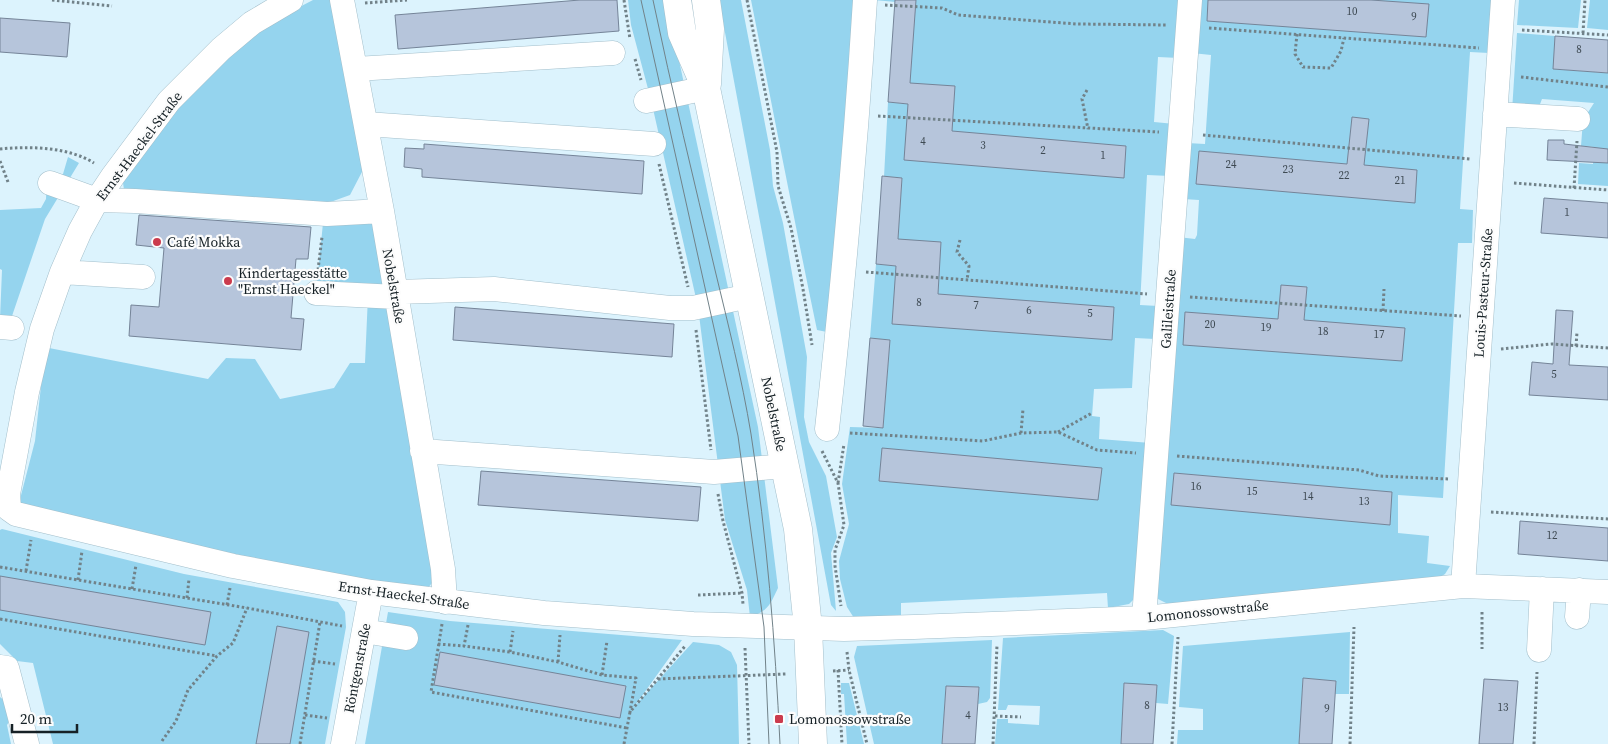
<svg xmlns="http://www.w3.org/2000/svg" width="1608" height="744" viewBox="0 0 1608 744" font-family="'Source Serif 4',serif">
	<style>
		.green { fill: #95d4ee }
		.building { fill: #b6c5db; stroke: #758498 }
		.lines { fill: none; stroke-linecap: round; stroke-linejoin: round }
		.minor-casing { stroke: #a3bfcb; stroke-width: 25 }
		.major-casing { stroke: #a3bfcb; stroke-width: 29 }
		.path { stroke: #718289; stroke-width: 3; stroke-dasharray: 2.5 2.5; stroke-linecap: butt }
		.minor { stroke: #fff; stroke-width: 24 }
		.major { stroke: #fff; stroke-width: 28 }
		.tram { stroke: #718289; stroke-width: 1 }
		.poi-dot { fill: #cb3b4d; stroke: #fcfcfc; stroke-width: 2 }
		.labels { text-anchor: middle; dominant-baseline: central; stroke-width: 4.5; stroke-linejoin: round; paint-order: stroke }
		.number-label { font-size: 11px; fill: #3e4a53 }
		.street-label { font-size: 14px; fill: #162126; stroke: #fcfcfc }
		.poi-label { font-size: 14px; fill: #162126; stroke: #fcfcfc; text-anchor: start }
	</style>
	<rect width="100%" height="100%" fill="#dcf3fd"/>
	<!-- green -->
	<path class="green" d="M313 0H337L364 168 350 195 325 204 124 190 122 175 162 120 263 26Z
		M628 0H666L758 427 778 588C770 605 768 611 750 617L747 590 725 520 698 307 651 100 631 25Z
		M719 0H741L770 150 773 186 783 223 807 357 804 417 809 442 826 476 837 537 831 553 836 611 831 605 830 600Z
		M751 0H859L827 332 817 330C794 220 773 110 751 0Z
		M874 0H1181L1179 58 1158 57 1154 122 1175 124 1170 176 1147 175 1140 305 1158 306 1155 339 1135 338 1132 388 1094 389 1092 416 1100 417 1099 439 1151 443 1135 598 1129 604 1108 608 1107 593 901 603V617L854 618 847 607 840 579 839 561 849 524 842 484 850 427 883 428 890 340 870 338 876 264 896 266 902 178 884 177 888 102 908 104 896 2Z
		M1195 0H1492L1489 53 1470 52 1460 209 1473 210 1472 243H1458L1443 498 1398 495V533L1429 536 1427 563 1450 566 1445 574 1437 579 1168 604 1156 598 1178 237 1195 239 1197 235 1199 200 1183 199 1187 143 1205 144 1211 55 1192 53Z
		M1519 0H1581L1578 28 1517 25Z
		M1590 0H1608V30L1587 28Z
		M1517 33 1555 36 1554 69 1608 73V186L1578 184 1579 163 1593 164 1594 147 1581 146 1583 120 1594 103 1542 99 1537 112 1512 111Z
		M68 157 79 163 45 219 11 319H0L2 270 0 269V210L41 208 46 199 47 175 63 174Z
		M379 221 437 577 427 589 328 574 18 507 35 441 41 386 49 348 208 379 226 358 255 359 280 399 334 388 350 363H365L368 296 316 293 323 223Z
		M2 529 184 574 338 602 345 612 346 627 325 744H53L33 663 17 661 0 644V530Z
		M388 612 450 621 682 640 634 707 693 642 719 645 731 652 737 665 739 744H365Z
		M1163 630 1174 636 1168 704 1156 703 1124 684 1121 744H995L997 719H1008V723L1039 725 1040 706 1008 705 1006 710H998L1003 638Z
		M1350 632 1349 694H1335L1336 681 1303 678 1299 744H1177L1178 730H1203V709L1179 707 1183 646Z
		M992 640 990 698 987 702 978 704 979 687 946 686 942 744H874L854 657 857 646Z
		M841 683H849L864 744H847L844 694H841Z
		M0 697 16 710 7 725 11 744H0Z"/>
	<!-- building -->
	<path class="building" d="M580 0H617L619 31 398 49 395 15Z
		M895 0H916L910 83 955 86 952 131 1126 146 1124 178 904 160 908 104 888 102Z
		M1208 0H1371L1429 4 1426 37 1207 21Z
		M0 18 70 23 67 57 0 52Z
		M1555 36 1608 40V73L1553 69Z
		M1352 117 1369 119 1364 165 1417 170 1415 203 1196 184 1199 151 1347 164Z
		M1548 140H1564V144L1608 149V163L1547 160Z
		M424 144 644 161 642 194 422 177V169L404 167 405 148 424 149Z
		M882 176 902 178 898 239 941 242 938 294 1114 307 1112 340 892 324 896 266 876 264Z
		M1544 198 1608 203V238L1541 233Z
		M139 215 311 227 308 259H296L291 318 304 319 301 350 129 336 131 305 159 307 164 248 136 245Z
		M1281 285 1307 287 1304 320 1405 328 1402 361 1183 345 1185 312 1278 319Z
		M455 307 674 324 672 357 453 340Z
		M1556 310 1573 311 1569 365 1608 367V400L1529 395 1532 362 1553 364Z
		M870 338 890 340 883 428 863 426Z
		M882 448 1102 468 1098 500 879 481Z
		M481 471 701 487 698 521 478 505Z
		M1174 473 1392 492 1390 525 1171 505Z
		M1520 521 1608 528V561L1518 554Z
		M0 576 211 612 205 645 0 610Z
		M277 626 309 632 304 661 290 744H256Z
		M440 652 626 686 620 718 434 685Z
		M1303 678 1336 681 1332 744H1299Z
		M1484 679 1518 681 1513 744H1479Z
		M1124 683 1157 685 1153 744H1121Z
		M946 686 979 687 975 744H942Z"/>
	<g class="lines">
		<!-- minor casing -->
		<g class="minor-casing">
			<path id="minor" d="M291 0 252 23 221 49 169 101 113 176 97 200 80 231 62 272 42 329 27 392 8 494 9 509 16 514 233 566 371 592 544 613 693 624 844 629 914 627 1144 618 1463 586 1608 592
				M342 0 382 211 443 569 445 602
				M356 69 613 53
				M646 101 706 88
				M1495 114 1578 119
				M366 124 654 144
				M50 183 97 200 135 201 327 214 382 211
				M62 272 143 277
				M396 292 494 289 670 308H693L749 296
				M316 293 397 297
				M0 327 12 328
				M827 429C843 286 856 144 865 0
				M422 451 714 472 785 466
				M1463 586 1503 0
				M1577 617 1579 590
				M1144 618 1190 0
				M364 631 406 638
				M1539 650 1542 589
				M0 667 7 668 27 744
				M343 744 371 592"/>
		</g>
		<!-- major casing -->
		<g class="major-casing">
			<path id="major" d="M677 0 682 33 706 88 798 529 808 628 813 744
				M706 0 710 29 707 84"/>
		</g>
		<!-- path -->
		<path class="path" d="M52 0 112 6
			M624 0 630 39
			M747 0 777 152 778 186 791 228 803 289 812 345
			M365 3 407 0
			M885 5 942 8 958 15 1077 24 1167 25
			M1209 28 1479 48
			M1522 30 1608 35
			M1583 33 1585 0
			M1297 34 1295 54 1303 67 1331 68 1341 51 1344 38
			M635 59 641 80
			M1521 77 1608 87
			M1087 90 1082 99 1088 129
			M878 116 1159 132
			M1203 135 1470 159
			M0 149C29 146 69 147 94 163
			M0 161 8 182
			M659 164 688 287
			M1514 183 1608 190
			M1574 188 1577 141
			M960 240 957 252 969 266 967 280
			M318 270 322 237
			M866 272 1147 294
			M1190 297 1461 316
			M1383 311 1384 289
			M696 330 711 450
			M1576 346 1577 332
			M1501 349 1552 344 1608 348
			M1058 432 1092 413
			M850 433 983 441 1021 433 1058 432 1097 450 1136 453
			M1021 433 1023 409
			M822 451 838 483 844 525 835 550V566L841 606
			M1177 456 1359 470 1379 476 1449 479
			M838 483 844 444
			M718 494 723 521 742 593 743 604
			M1491 512 1608 519
			M0 567 247 608 342 626
			M26 571 31 540
			M78 580 82 551
			M132 589 136 565
			M698 595 742 593
			M187 598 189 579
			M227 605 230 588
			M1482 612V649
			M0 619 217 656
			M442 624 431 692 627 728
			M468 625 464 646 510 652 558 662 602 675 636 678 630 712
			M438 644 464 646
			M745 648 749 744
			M510 652 513 631
			M847 652 849 670 867 744
			M313 661 335 664
			M558 662 560 635
			M838 670 842 744
			M833 671 849 670
			M602 675 607 641
			M658 679 786 674
			M305 715 327 718
			M995 716 1021 717
			M162 741 176 721 188 690 217 656 233 643 247 608
			M300 744 320 622
			M624 744 630 712 686 645
			M993 744 997 645
			M1172 744 1178 637
			M1350 744 1354 627
			M1534 744 1537 672"/>
		<!-- minor -->
		<use href="#minor" class="minor"/>
		<!-- major -->
		<use href="#major" class="major"/>
		<!-- tram -->
		<path class="tram" d="M641 0 738 436 764 627 769 744
			M653 0C672 91 694 180 715 270 728 324 742 379 751 434 767 537 775 640 780 744"/>
	</g>
	<!-- markers -->
	<g class="poi-dot">
		<circle cx="157" cy="242" r="5"/>
		<circle cx="228" cy="281" r="5"/>
		<rect x="774" y="714" width="10" height="10" rx="2.5"/>
	</g>
	<g class="labels">
		<!-- number labels -->
		<g class="number-label">
			<text x="1352" y="11">10</text>
			<text x="1414" y="16">9</text>
			<text x="1579" y="49">8</text>
			<text x="923" y="141">4</text>
			<text x="983" y="145">3</text>
			<text x="1043" y="150">2</text>
			<text x="1103" y="155">1</text>
			<text x="1231" y="164">24</text>
			<text x="1288" y="169">23</text>
			<text x="1344" y="175">22</text>
			<text x="1400" y="180">21</text>
			<text x="1567" y="212">1</text>
			<text x="919" y="302">8</text>
			<text x="976" y="305">7</text>
			<text x="1029" y="310">6</text>
			<text x="1090" y="313">5</text>
			<text x="1210" y="324">20</text>
			<text x="1266" y="327">19</text>
			<text x="1323" y="331">18</text>
			<text x="1379" y="334">17</text>
			<text x="1554" y="374">5</text>
			<text x="1196" y="486">16</text>
			<text x="1252" y="491">15</text>
			<text x="1308" y="496">14</text>
			<text x="1364" y="501">13</text>
			<text x="1552" y="535">12</text>
			<text x="1147" y="705">8</text>
			<text x="1503" y="707">13</text>
			<text x="1327" y="708">9</text>
			<text x="968" y="715">4</text>
		</g>
		<!-- street labels -->
		<g class="street-label">
			<text transform="translate(139 146) rotate(-53)">Ernst-Haeckel-Straße</text>
			<text transform="translate(394 286) rotate(80)">Nobelstraße</text>
			<text transform="translate(1483 293) rotate(-86)">Louis-Pasteur-Straße</text>
			<text transform="translate(1168 309) rotate(-86)">Galileistraße</text>
			<text transform="translate(774 414) rotate(78)">Nobelstraße</text>
			<text transform="translate(404 595) rotate(8)">Ernst-Haeckel-Straße</text>
			<text transform="translate(1208 611) rotate(-6)">Lomonossowstraße</text>
			<text transform="translate(357 668) rotate(-79)">Röntgenstraße</text>
		</g>
		<!-- poi labels -->
		<g class="poi-label">
			<text x="167" y="242">Café Mokka</text>
			<text x="238" y="273">Kindertagesstätte<tspan x="238" dy="16">"Ernst Haeckel"</tspan></text>
			<text x="789" y="719">Lomonossowstraße</text>
		</g>
	</g>
	<!-- scale -->
	<path d="M12 724v8h65v-8" fill="none" stroke="#162126" stroke-width="2.5"/>
	<text x="20" y="724" font-size="15" fill="#162126" stroke="#fcfcfc" stroke-width="4" paint-order="stroke">20 m</text>
</svg>
